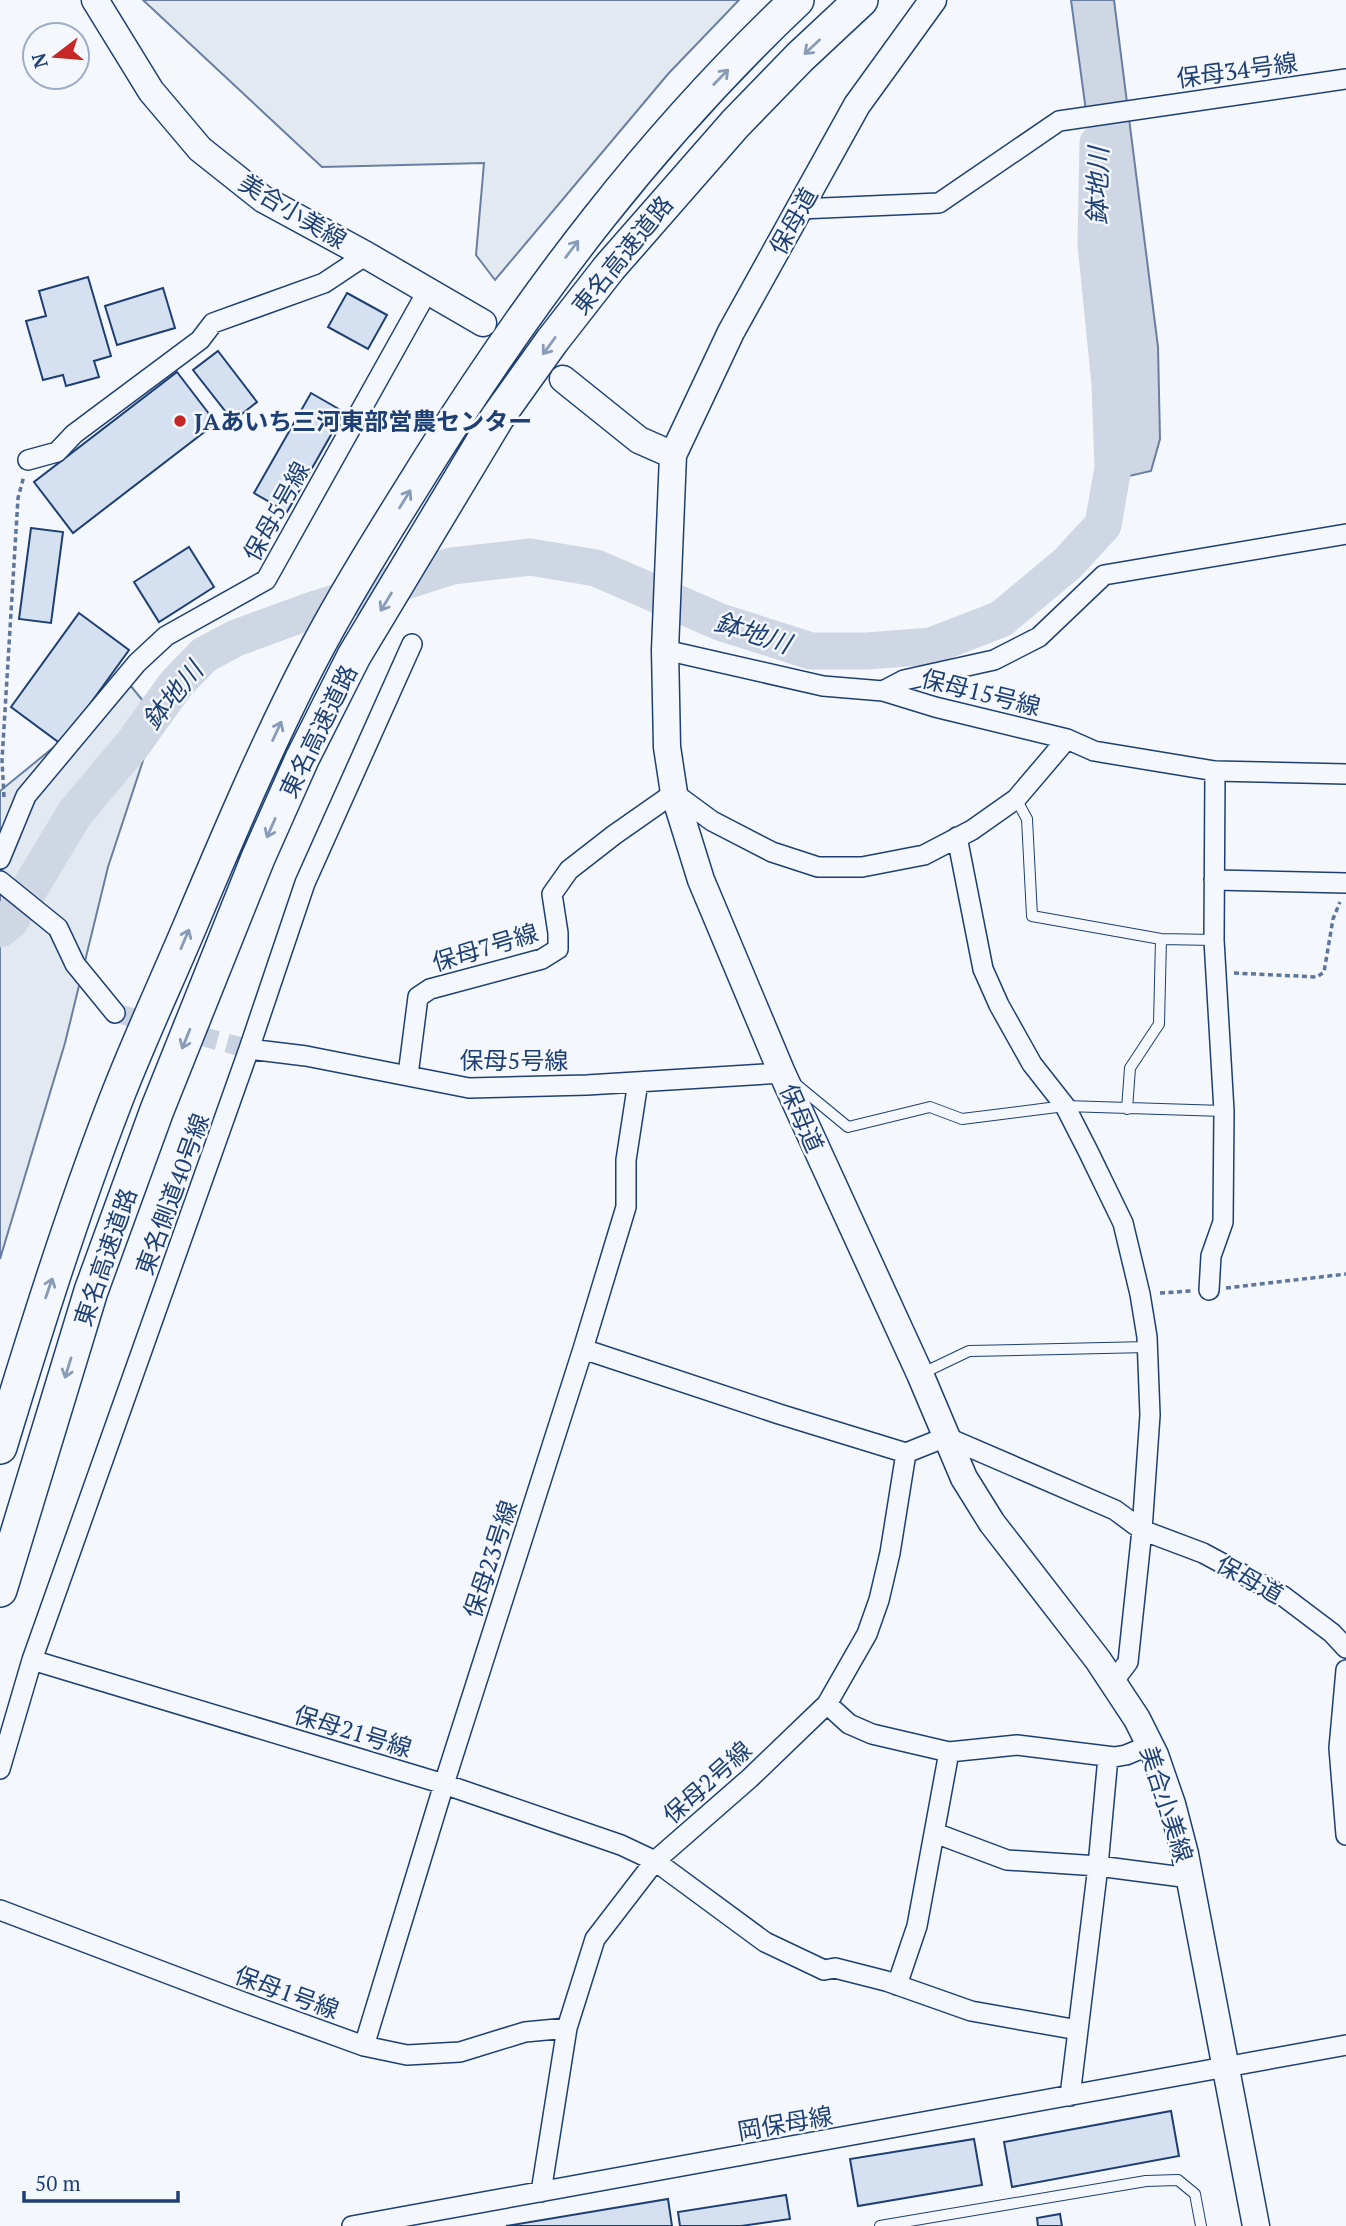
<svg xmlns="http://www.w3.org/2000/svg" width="1346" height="2226" viewBox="0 0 1346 2226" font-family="'PT Serif','Noto Sans JP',serif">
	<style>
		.green { fill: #e3e9f0; stroke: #687fa3; stroke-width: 2 }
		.water { fill: #cfd7e4; stroke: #687fa3; stroke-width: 2 }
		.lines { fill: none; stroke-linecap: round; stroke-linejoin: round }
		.river { stroke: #cfd7e4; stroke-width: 37 }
		.building { fill: #d5e0f0; stroke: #1d3f73; stroke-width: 2 }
		.street-tunnel { stroke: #c9d2e0; stroke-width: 19; stroke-dasharray: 19 10; stroke-linecap: butt }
		.lane-casing { stroke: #1d3f73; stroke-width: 12 }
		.street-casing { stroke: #1d3f73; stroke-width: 22 }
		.secondary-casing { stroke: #1d3f73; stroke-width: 29 }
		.highway-casing { stroke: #1d3f73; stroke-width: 36 }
		.path { stroke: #5e769c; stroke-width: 3.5; stroke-dasharray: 5 3.5; stroke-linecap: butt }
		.lane { stroke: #f4f7fb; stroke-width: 10 }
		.street { stroke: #f4f7fb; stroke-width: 19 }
		.secondary { stroke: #f4f7fb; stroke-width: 26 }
		.highway { stroke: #f4f7fb; stroke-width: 33 }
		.oneway { stroke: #889bb7 }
		.poi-dot { fill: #c62828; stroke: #f4f7fb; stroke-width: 2.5 }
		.labels { text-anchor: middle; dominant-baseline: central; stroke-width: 5; stroke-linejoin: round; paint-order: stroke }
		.street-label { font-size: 24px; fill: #1d3f73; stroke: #f4f7fb }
		.poi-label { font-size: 24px; font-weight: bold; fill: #1d3f73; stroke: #f4f7fb; text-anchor: start }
		.water-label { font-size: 26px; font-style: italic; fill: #1d3f73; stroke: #f4f7fb }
	</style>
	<rect width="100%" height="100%" fill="#f4f7fb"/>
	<!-- green -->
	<path class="green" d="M143 0H739L668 74 495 280 476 255 484 163 322 167Z
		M130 685 157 718 108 867 65 1043 0 1259V791Z"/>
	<!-- water -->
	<path class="water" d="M1071 0H1114L1158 347 1160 439 1151 471 1103 482 1117 341Z"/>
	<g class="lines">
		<!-- river -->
		<path class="river" d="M0 929 10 921 75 813 133 744 176 684 204 655 236 638 307 612 452 566 530 557 596 568 720 622 811 651H867L931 646 1001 619 1067 564 1103 525 1113 468 1110 384 1096 244 1098 143"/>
	</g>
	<!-- building -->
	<path class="building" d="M88 277 111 356 94 361 99 377 66 386 63 375 43 380 26 321 46 316 39 291Z
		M163 288 175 328 117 345 105 306Z
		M347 293 387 315 368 349 328 327Z
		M218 351 257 402 233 421 193 370Z
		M177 372 216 423 73 533 34 482Z
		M311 393 344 412 287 512 254 493Z
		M31 528 63 532 51 623 19 619Z
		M189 547 214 587 159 622 134 582Z
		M79 613 129 650 61 744 11 707Z
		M1171 2111 1179 2156 1012 2187 1004 2142Z
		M974 2139 982 2185 858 2206 850 2159Z
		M786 2195 790 2219 741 2226H680L678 2212Z
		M668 2199 672 2226H506Z
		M1060 2214 1062 2226H1038L1037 2218Z"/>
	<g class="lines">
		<!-- street-tunnel -->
		<path class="street-tunnel" d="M115 1013 249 1049"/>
		<!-- lane casing -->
		<g class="lane-casing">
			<path id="lane" d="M1016 799 1027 819 1032 916 1161 939 1214 940
				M797 1085 848 1127 930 1107 962 1119 1065 1106 1224 1111
				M1127 1109 1130 1068 1159 1024 1161 939
				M923 1373 969 1351 1148 1347
				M880 2226 1146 2181 1178 2180 1195 2194 1201 2226"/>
		</g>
		<!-- street casing -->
		<g class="street-casing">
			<path id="street" d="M800 209 939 203 1059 121 1346 79
				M28 460 57 452 74 434 200 340 213 323 324 283 366 255
				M665 650 823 686 883 691 904 680 994 660 1039 637 1104 575 1346 534
				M883 691 935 707 1067 739
				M957 837 983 969 999 1005 1032 1064 1065 1106 1088 1151 1123 1223 1140 1294 1147 1337 1150 1415 1142 1530 1128 1662 1113 1682
				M0 859 26 796 137 663 166 636 266 580 428 290
				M1214 880 1346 883
				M0 881 58 928 75 964 115 1013
				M249 1049 306 1056 469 1088 587 1085 782 1073
				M408 1075 418 997 430 989 542 959 558 949V933L552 894 569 870 614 835 674 793 712 821 772 852 818 867H862L924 855 972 830 1016 799 1067 739 1094 751 1215 771 1346 774
				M1209 1290 1211 1256 1223 1222 1224 1111 1214 940 1215 771
				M583 1349 779 1414 906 1453
				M32 1660 444 1784 621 1845 655 1861 765 1942 824 1970 835 1968 886 1981 971 2011 1078 2030
				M1346 1670 1339 1748 1346 1835
				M827 1704 849 1724 872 1734 949 1752 917 1926 897 1985
				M949 1752 1017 1745 1114 1757 1126 1755 1150 1745
				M0 1769 32 1660 249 1049 305 883 412 644
				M935 1833 1007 1860 1098 1866 1190 1878
				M0 1910 240 2001 364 2046 407 2055 460 2052 525 2032 567 2028
				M364 2046 444 1784 583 1349 626 1207V1160L638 1082
				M1070 2096 1098 1866 1108 1757
				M541 2192 567 2028 595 1939 655 1861 750 1778 827 1704 867 1634 879 1600 890 1553 906 1453 946 1437 1115 1510 1142 1530 1203 1553 1283 1596 1332 1633 1346 1648
				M352 2226 1346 2045"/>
		</g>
		<!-- secondary casing -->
		<g class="secondary-casing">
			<path id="secondary" d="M95 0 151 91 200 149 263 199 366 255 483 323
				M933 0 857 105 731 332 673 455 665 650 667 747 674 793 701 880 782 1073 920 1374 964 1478 992 1523 1098 1660 1137 1719 1155 1755 1172 1804 1185 1854 1256 2226
				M563 379 639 440 673 455"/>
		</g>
		<!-- highway casing -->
		<g class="highway-casing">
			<path id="highway" d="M0 1447C35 1332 71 1217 114 1105 138 1042 167 981 193 919 229 834 265 749 307 667 344 595 388 526 431 457 536 290 653 136 797 0
				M0 1590 91 1291 157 1110 258 858 302 759 354 656 497 418 552 341 609 268 735 124 800 57 861 0"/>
		</g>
		<!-- path -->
		<path class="path" d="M4 797 2 760 18 498 24 476
			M1234 973 1317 977 1324 972 1333 919 1340 902
			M1226 1288 1346 1274
			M1160 1293 1191 1291"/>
		<!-- lane -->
		<use href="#lane" class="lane"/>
		<!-- street -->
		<use href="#street" class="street"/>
		<!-- secondary -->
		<use href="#secondary" class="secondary"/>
		<!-- highway -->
		<use href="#highway" class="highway"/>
	</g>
	<!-- one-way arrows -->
	<defs><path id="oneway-shaft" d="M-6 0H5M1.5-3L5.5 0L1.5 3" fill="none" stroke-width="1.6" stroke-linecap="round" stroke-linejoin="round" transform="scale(1.75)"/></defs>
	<g class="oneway">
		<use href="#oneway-shaft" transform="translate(812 47) rotate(137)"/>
		<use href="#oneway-shaft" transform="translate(721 77) rotate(-46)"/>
		<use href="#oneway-shaft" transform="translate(572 249) rotate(-53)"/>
		<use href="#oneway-shaft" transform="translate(549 346) rotate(126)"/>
		<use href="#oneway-shaft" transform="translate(405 499) rotate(-58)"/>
		<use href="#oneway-shaft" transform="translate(386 602) rotate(121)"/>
		<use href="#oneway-shaft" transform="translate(277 731) rotate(-65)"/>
		<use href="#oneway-shaft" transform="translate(271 828) rotate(114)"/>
		<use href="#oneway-shaft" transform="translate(185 939) rotate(-67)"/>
		<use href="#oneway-shaft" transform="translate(186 1039) rotate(112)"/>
		<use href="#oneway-shaft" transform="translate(49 1288) rotate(-71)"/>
		<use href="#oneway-shaft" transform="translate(68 1368) rotate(107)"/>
	</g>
	<!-- markers -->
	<circle class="poi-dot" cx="180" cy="421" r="7"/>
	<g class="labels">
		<!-- street labels -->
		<g class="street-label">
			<text transform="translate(1237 70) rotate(-8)">保母34号線</text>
			<text transform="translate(293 211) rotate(31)">美合小美線</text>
			<text transform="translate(793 221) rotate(-61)">保母道</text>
			<text transform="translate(622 255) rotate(-51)">東名高速道路</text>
			<text transform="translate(276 511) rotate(-61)">保母5号線</text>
			<text transform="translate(981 692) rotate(14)">保母15号線</text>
			<text transform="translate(318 731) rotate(-64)">東名高速道路</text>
			<text transform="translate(485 947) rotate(-17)">保母7号線</text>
			<text x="514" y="1060">保母5号線</text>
			<text transform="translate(802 1118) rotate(66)">保母道</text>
			<text transform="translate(172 1194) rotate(-70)">東名側道40号線</text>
			<text transform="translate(105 1257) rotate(-71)">東名高速道路</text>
			<text transform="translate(490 1559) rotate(-72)">保母23号線</text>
			<text transform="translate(1250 1579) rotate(29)">保母道</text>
			<text transform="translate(353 1731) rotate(17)">保母21号線</text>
			<text transform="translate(707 1782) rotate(-42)">保母2号線</text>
			<text transform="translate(1167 1804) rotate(72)">美合小美線</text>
			<text transform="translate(287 1992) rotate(20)">保母1号線</text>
			<text transform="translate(785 2123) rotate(-10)">岡保母線</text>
		</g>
		<!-- poi labels -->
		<g class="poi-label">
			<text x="194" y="421">JAあいち三河東部営農センター</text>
		</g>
		<!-- water labels -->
		<g class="water-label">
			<text transform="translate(1097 186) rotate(-89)">鉢地川</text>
			<text transform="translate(753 632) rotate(18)">鉢地川</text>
			<text transform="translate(172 695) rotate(-51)">鉢地川</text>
		</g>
	</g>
	<!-- north arrow -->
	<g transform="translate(56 56) rotate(254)"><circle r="33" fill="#f4f7fb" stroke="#9eadc5" stroke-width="2"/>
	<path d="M0-5L12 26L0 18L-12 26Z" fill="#c62828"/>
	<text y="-10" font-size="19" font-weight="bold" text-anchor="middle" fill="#1d3f73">N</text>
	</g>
	<!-- scale -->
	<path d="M24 2191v10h154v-10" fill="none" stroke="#1d3f73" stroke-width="3.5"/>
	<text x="35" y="2191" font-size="21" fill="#1d3f73" stroke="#f4f7fb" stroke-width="5" paint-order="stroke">50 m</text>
</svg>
